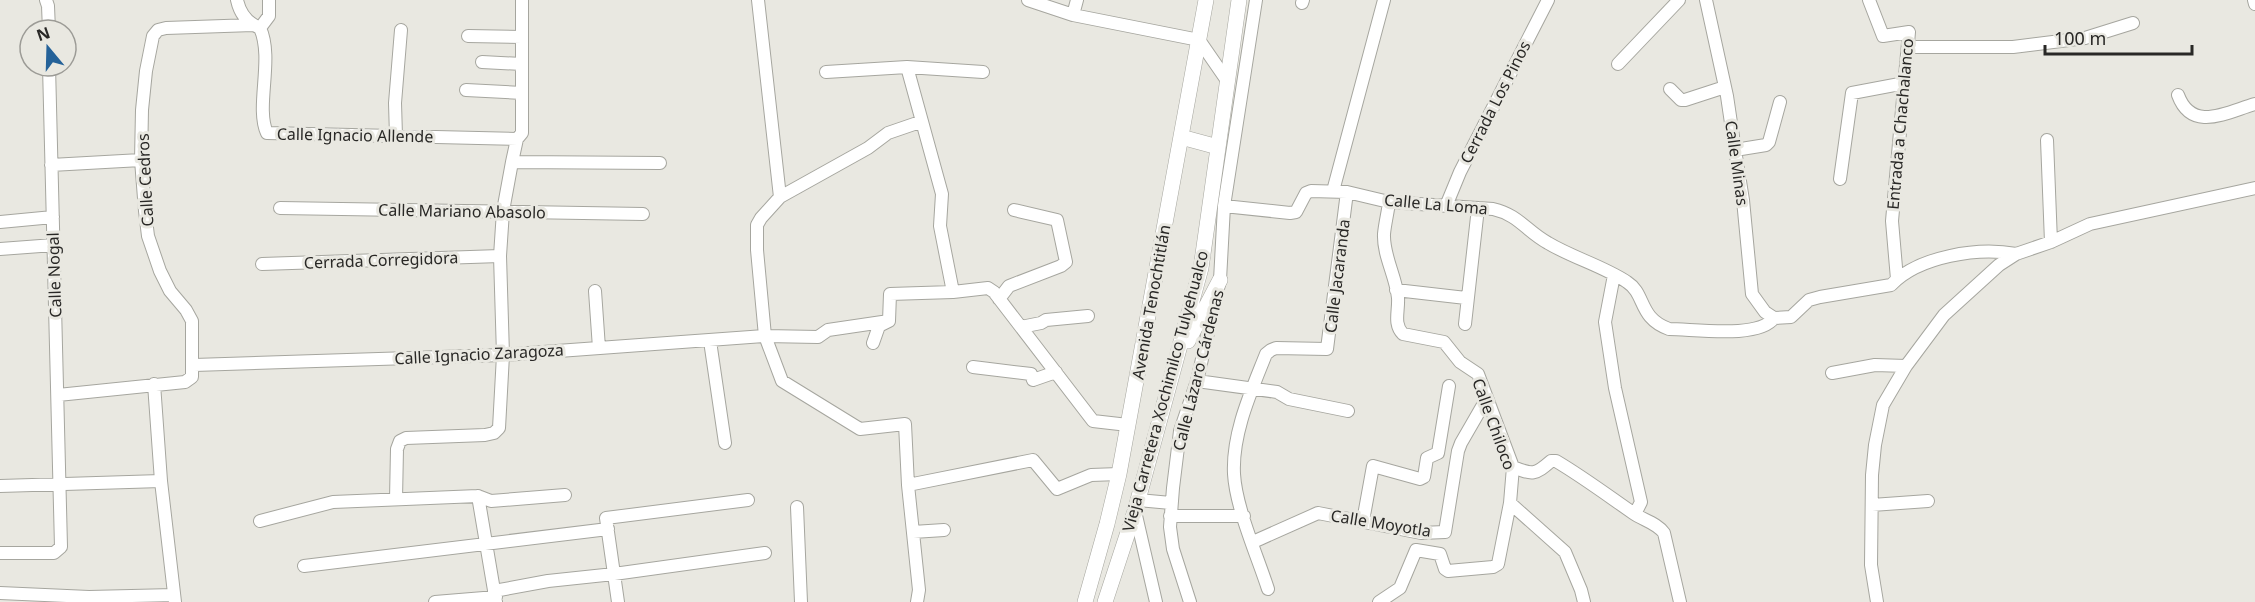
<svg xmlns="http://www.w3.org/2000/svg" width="2255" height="602" viewBox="0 0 2255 602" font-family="'Noto Sans',sans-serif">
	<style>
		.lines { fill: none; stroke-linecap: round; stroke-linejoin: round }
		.minor-casing { stroke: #a6a69f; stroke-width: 14 }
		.major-casing { stroke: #a6a69f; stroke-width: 16 }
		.minor { stroke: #fff; stroke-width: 12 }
		.major { stroke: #fff; stroke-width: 15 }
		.labels { text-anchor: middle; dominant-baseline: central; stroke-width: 6; stroke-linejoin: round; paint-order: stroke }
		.street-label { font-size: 16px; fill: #292826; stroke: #e9e8e1 }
	</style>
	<rect width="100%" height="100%" fill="#e9e8e1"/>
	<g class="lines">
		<!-- minor casing -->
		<g class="minor-casing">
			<path id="minor" d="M46 0 48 6 49 30
				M237 0C240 14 247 23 260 28 274 59 255 107 267 133L517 139
				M758 0 780 197
				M1028 0 1073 15
				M1077 0 1073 15 1199 40 1228 82
				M1706 0 1727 96 1735 150 1743 200 1752 294 1765 312 1774 318
				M1869 0 1883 36 1909 32 1892 221 1897 279
				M2254 0 2255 4
				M1302 3 1303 0
				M260 28 269 16V0
				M468 36 522 37
				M1908 47H2013L2085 38 2133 23
				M482 62 522 64
				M1618 64 1679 0
				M907 67 983 72
				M826 72 907 67 942 194 940 226 953 292
				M1670 89 1681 100H1685L1725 87
				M466 90 522 93
				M2178 95C2192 133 2227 112 2255 104
				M396 136 395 103 401 30
				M2047 140 2051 242
				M1735 150 1766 145 1769 142 1780 102
				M512 162 660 163
				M51 165 141 160
				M1840 179 1852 93 1905 83
				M1333 191 1384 0
				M1224 206 1290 213 1296 212 1306 193 1311 191 1347 192 1389 202 1493 209C1519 215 1526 231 1548 243 1573 258 1603 266 1627 282 1646 294 1638 318 1669 329 1694 329 1759 339 1774 318L1791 317 1809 300 1820 297 1891 285C1919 256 1978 247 2016 254
				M1446 206 1460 172 1548 0
				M280 208 643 214
				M0 222 53 217
				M0 249 54 245
				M262 264 500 256
				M1614 275 1605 322 1615 388 1641 502 1635 514
				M1396 290 1466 298
				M595 291 599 348
				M999 299 1009 286 1061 266 1066 262 1057 220 1014 210
				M1465 324 1478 208
				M1021 327 1041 323 1046 320 1088 316
				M710 341 725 443
				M873 343 879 326 889 321 890 294 953 292 988 288 994 292 1093 421 1128 425
				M194 365 503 355 765 336 818 337 828 330 889 321
				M973 367 1031 374 1033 380 1056 372
				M1832 373 1875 365 1906 366
				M1197 381 1277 392 1289 399 1348 411
				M154 384 161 481 175 602
				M58 395 185 382 192 377V321L186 310 170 291 160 271 148 236 145 211 141 160 142 110 146 71 153 36 158 30 166 28 253 25
				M1513 467C1533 475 1535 475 1551 461H1556C1583 477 1607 495 1633 513 1643 520 1657 523 1664 533L1680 602
				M908 485 1033 460 1057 489 1091 475 1119 474
				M0 486 161 481
				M478 496 496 602
				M396 499 397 449 400 441 406 438 485 435 494 433 499 428 503 355 500 256 503 211 512 162 517 139 522 133V0
				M1138 500 1171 503
				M1510 503 1565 552 1581 590 1584 602
				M1872 505 1928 501
				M797 507 801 602
				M1135 511 1156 602
				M1170 516H1244
				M260 521 333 502 478 496 491 501 565 495
				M1363 521 1373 466 1420 479 1424 477 1427 458 1438 453 1449 386
				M913 532 944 530
				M1253 542 1318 513 1421 533 1445 532 1458 451 1461 443 1487 398
				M0 553H54L61 547 49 66
				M304 566 608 529
				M1268 589C1257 555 1236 508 1234 474 1232 433 1251 392 1266 354L1271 350 1276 348 1327 349 1347 192
				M494 591 548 581 614 574 765 553
				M0 593 89 597 174 595
				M435 602 496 597
				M618 602 606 518 748 500
				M917 602 919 590 908 485 905 424 860 429 782 381 765 336 757 250V225L761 218 780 197 868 148 888 133 920 122
				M1190 602 1173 549 1170 527 1173 488 1180 431 1197 381 1220 280 1224 206 1256 0
				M1379 602 1400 588 1416 550 1440 554 1445 569 1448 571 1493 567 1498 564 1510 503 1513 467 1478 374 1460 362 1444 342 1403 334C1393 324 1399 311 1398 298 1396 276 1383 256 1384 234 1385 223 1388 212 1389 202
				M1877 602 1871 565 1872 475 1875 445 1883 405 1906 366 1944 315 1999 265 2016 254 2051 242 2090 224 2255 188"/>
		</g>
		<!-- major casing -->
		<g class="major-casing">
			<path id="major" d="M1181 137 1218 147
				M1188 341 1220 280
				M1085 602 1107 524 1119 474 1206 0
				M1105 602 1135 511 1201 268 1239 0"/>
		</g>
		<!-- minor -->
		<use href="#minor" class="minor"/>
		<!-- major -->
		<use href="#major" class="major"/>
	</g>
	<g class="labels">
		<!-- street labels -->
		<g class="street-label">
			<text transform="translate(1495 102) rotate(-63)">Cerrada Los Pinos</text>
			<text transform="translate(1900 124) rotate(-85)">Entrada a Chachalanco</text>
			<text transform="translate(355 135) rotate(1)">Calle Ignacio Allende</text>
			<text transform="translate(1737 163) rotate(82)">Calle Minas</text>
			<text transform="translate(145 180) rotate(-93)">Calle Cedros</text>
			<text transform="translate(1436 204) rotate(5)">Calle La Loma</text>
			<text transform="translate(462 211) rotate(1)">Calle Mariano Abasolo</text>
			<text transform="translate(381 260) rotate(-2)">Cerrada Corregidora</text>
			<text transform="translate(54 275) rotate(-92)">Calle Nogal</text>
			<text transform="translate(1337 276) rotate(-83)">Calle Jacaranda</text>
			<text transform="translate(1151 302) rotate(-80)">Avenida Tenochtitlán</text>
			<text transform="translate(479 354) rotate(-3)">Calle Ignacio Zaragoza</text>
			<text transform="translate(1198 370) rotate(-76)">Calle Lázaro Cárdenas</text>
			<text transform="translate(1165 391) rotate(-75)">Vieja Carretera Xochimilco Tulyehualco</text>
			<text transform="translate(1494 424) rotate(70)">Calle Chiloco</text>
			<text transform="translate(1381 523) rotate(9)">Calle Moyotla</text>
		</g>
	</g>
	<!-- north arrow -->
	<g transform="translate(48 48) rotate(341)"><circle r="28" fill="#e9e8e1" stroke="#9c9b96" stroke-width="1.5"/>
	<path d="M0-4.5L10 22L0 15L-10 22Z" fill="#256299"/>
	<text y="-9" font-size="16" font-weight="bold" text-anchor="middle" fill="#292826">N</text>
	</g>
	<!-- scale -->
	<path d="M2045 45v9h147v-9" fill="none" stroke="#292826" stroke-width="3"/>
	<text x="2054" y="45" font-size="18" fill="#292826" stroke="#e9e8e1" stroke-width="4.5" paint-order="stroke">100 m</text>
</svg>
